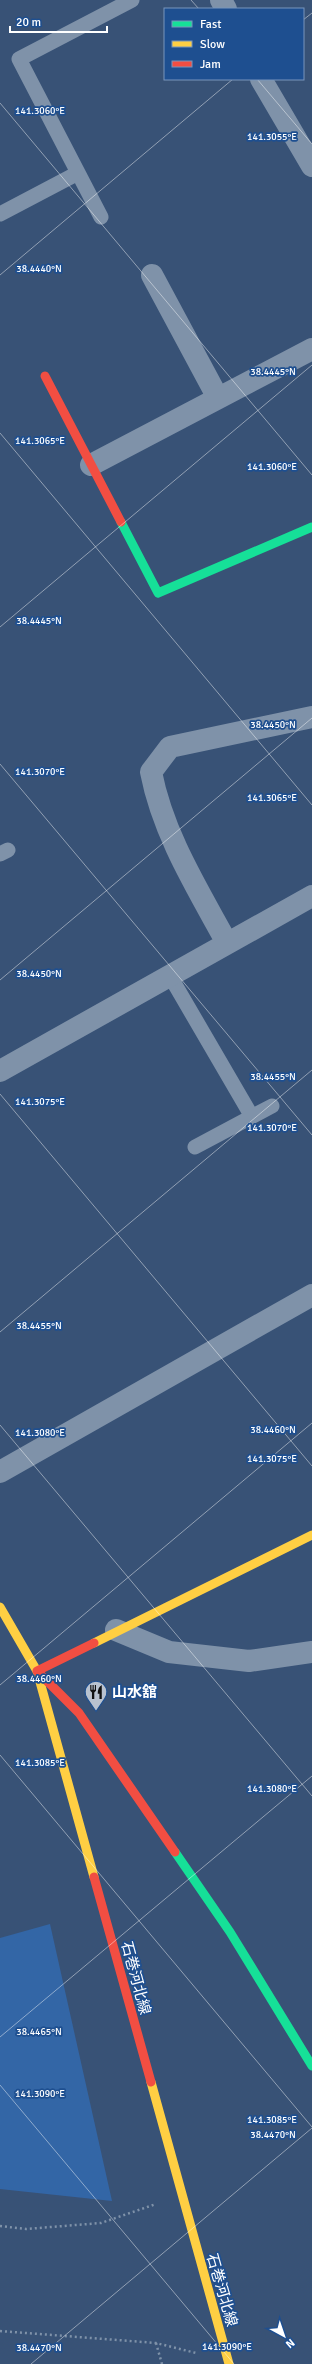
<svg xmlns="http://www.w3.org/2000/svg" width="312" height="2364" viewBox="0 0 312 2364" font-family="Signika,'Noto Sans JP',sans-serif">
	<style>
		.green { fill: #3366a6 }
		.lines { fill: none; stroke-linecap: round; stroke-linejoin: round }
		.path { stroke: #7f92a9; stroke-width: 2.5; stroke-dasharray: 2 3; stroke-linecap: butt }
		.lane { stroke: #7f92a9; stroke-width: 15 }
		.street { stroke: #7f92a9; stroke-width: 22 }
		.fast { stroke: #16e098; stroke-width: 9 }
		.slow { stroke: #ffcf43; stroke-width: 9 }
		.jam { stroke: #f24e42; stroke-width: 9 }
		.ticks { fill: none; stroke: #fff; stroke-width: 1; stroke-opacity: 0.45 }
		.labels { text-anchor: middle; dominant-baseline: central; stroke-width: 3.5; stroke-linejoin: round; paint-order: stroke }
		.poi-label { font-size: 15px; font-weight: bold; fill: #fff; stroke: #1e4f90; text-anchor: start }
		.street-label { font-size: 15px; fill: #fff; stroke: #1e4f90 }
		.ticks-label { font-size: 10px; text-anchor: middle; fill: #fff; stroke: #1e4f90; stroke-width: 3.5; stroke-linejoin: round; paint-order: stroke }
	</style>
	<rect width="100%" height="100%" fill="#385276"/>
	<!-- green -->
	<path class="green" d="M50 1924 112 2201 0 2189V1938Z"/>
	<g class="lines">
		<!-- path -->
		<path class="path" d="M0 2226 26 2229 101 2223 156 2204
			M0 2331 156 2343 196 2353
			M156 2343 162 2364"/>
		<!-- lane -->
		<path class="lane" d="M0 214 78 173
			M101 217 19 59 132 0
			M0 854 8 850
			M170 976 251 1115
			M195 1147 272 1106"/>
		<!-- street -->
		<path class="street" d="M221 0 226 9
			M261 79 312 166
			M152 275 218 398
			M91 465 312 349
			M227 943C197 888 163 834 151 772L170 747 312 717
			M0 1071 312 896
			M0 1472 312 1295
			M116 1630 169 1652 249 1661 312 1652"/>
		<!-- fast -->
		<path class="fast" d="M121 522 158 593 312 527
			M175 1852 230 1932 312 2066"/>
		<!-- slow -->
		<path class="slow" d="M0 1607 37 1671 94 1877
			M94 1643 312 1535
			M151 2082 229 2364"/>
		<!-- jam -->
		<path class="jam" d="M45 376 121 522
			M94 1643 37 1671 79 1713 175 1852
			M94 1877 151 2082"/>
	</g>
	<!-- ticks -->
	<path class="ticks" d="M191 0 199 9M303 20 312 13M257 79 312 144M0 103 312 475M0 275 233 79M0 433 312 805M0 627 312 365M0 764 312 1135M0 980 312 718M0 1094 312 1466M0 1332 312 1070M0 1425 312 1796M0 1685 312 1423M0 1755 312 2127M0 2037 312 1776M0 2085 234 2364M31 2364 312 2128"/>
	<!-- icons -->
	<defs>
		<g id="restaurant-pin" transform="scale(1.15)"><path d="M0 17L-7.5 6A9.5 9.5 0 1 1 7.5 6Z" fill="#b9c2cf" stroke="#1e4f90"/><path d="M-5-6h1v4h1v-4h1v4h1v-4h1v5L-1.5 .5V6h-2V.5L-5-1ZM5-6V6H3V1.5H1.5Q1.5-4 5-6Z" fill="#111"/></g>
	</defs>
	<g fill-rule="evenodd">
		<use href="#restaurant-pin" x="96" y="1692"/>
	</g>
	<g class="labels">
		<!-- poi labels -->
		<g class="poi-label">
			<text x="112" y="1692">山水舘</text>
		</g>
		<!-- street labels -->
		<g class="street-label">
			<text transform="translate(136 1978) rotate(75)">石巻河北線</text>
			<text transform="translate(222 2290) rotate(74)">石巻河北線</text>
		</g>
	</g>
	<g class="ticks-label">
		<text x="40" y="114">141.3060°E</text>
		<text x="272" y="140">141.3055°E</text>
		<text x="39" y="272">38.4440°N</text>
		<text x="273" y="375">38.4445°N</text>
		<text x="40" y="444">141.3065°E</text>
		<text x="272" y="470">141.3060°E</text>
		<text x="39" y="624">38.4445°N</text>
		<text x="273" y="728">38.4450°N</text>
		<text x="40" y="775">141.3070°E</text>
		<text x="272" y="801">141.3065°E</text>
		<text x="39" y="977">38.4450°N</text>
		<text x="273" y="1080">38.4455°N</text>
		<text x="40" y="1105">141.3075°E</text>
		<text x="272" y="1131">141.3070°E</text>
		<text x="39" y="1329">38.4455°N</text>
		<text x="273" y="1433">38.4460°N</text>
		<text x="40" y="1436">141.3080°E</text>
		<text x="272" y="1462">141.3075°E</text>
		<text x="39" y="1682">38.4460°N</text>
		<text x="40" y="1766">141.3085°E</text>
		<text x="272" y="1792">141.3080°E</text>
		<text x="39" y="2035">38.4465°N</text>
		<text x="40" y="2097">141.3090°E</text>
		<text x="272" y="2123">141.3085°E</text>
		<text x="273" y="2138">38.4470°N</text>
		<text x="227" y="2350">141.3090°E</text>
		<text x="39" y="2351">38.4470°N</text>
	</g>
	<!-- legend -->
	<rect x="164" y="8" width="140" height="72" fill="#1e4f90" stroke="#7895bc"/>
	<rect x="172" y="21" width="20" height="6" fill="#16e098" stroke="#7895bc"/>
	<text x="200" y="28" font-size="12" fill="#ffffff">Fast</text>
	<rect x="172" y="41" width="20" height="6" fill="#ffcf43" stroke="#7895bc"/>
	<text x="200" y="48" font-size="12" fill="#ffffff">Slow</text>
	<rect x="172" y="61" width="20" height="6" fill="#f24e42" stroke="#7895bc"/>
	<text x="200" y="68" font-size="12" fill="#ffffff">Jam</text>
	<!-- north arrow -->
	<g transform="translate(284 2336) rotate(140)" stroke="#1e4f90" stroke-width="3" paint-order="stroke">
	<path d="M0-3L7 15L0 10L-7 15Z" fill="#ffffff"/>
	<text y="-6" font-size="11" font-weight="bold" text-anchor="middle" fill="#ffffff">N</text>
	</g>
	<!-- scale -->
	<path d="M10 26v6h97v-6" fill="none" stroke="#ffffff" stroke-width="2"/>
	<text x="16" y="26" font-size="12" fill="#ffffff" stroke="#1e4f90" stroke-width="3" paint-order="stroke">20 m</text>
</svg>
